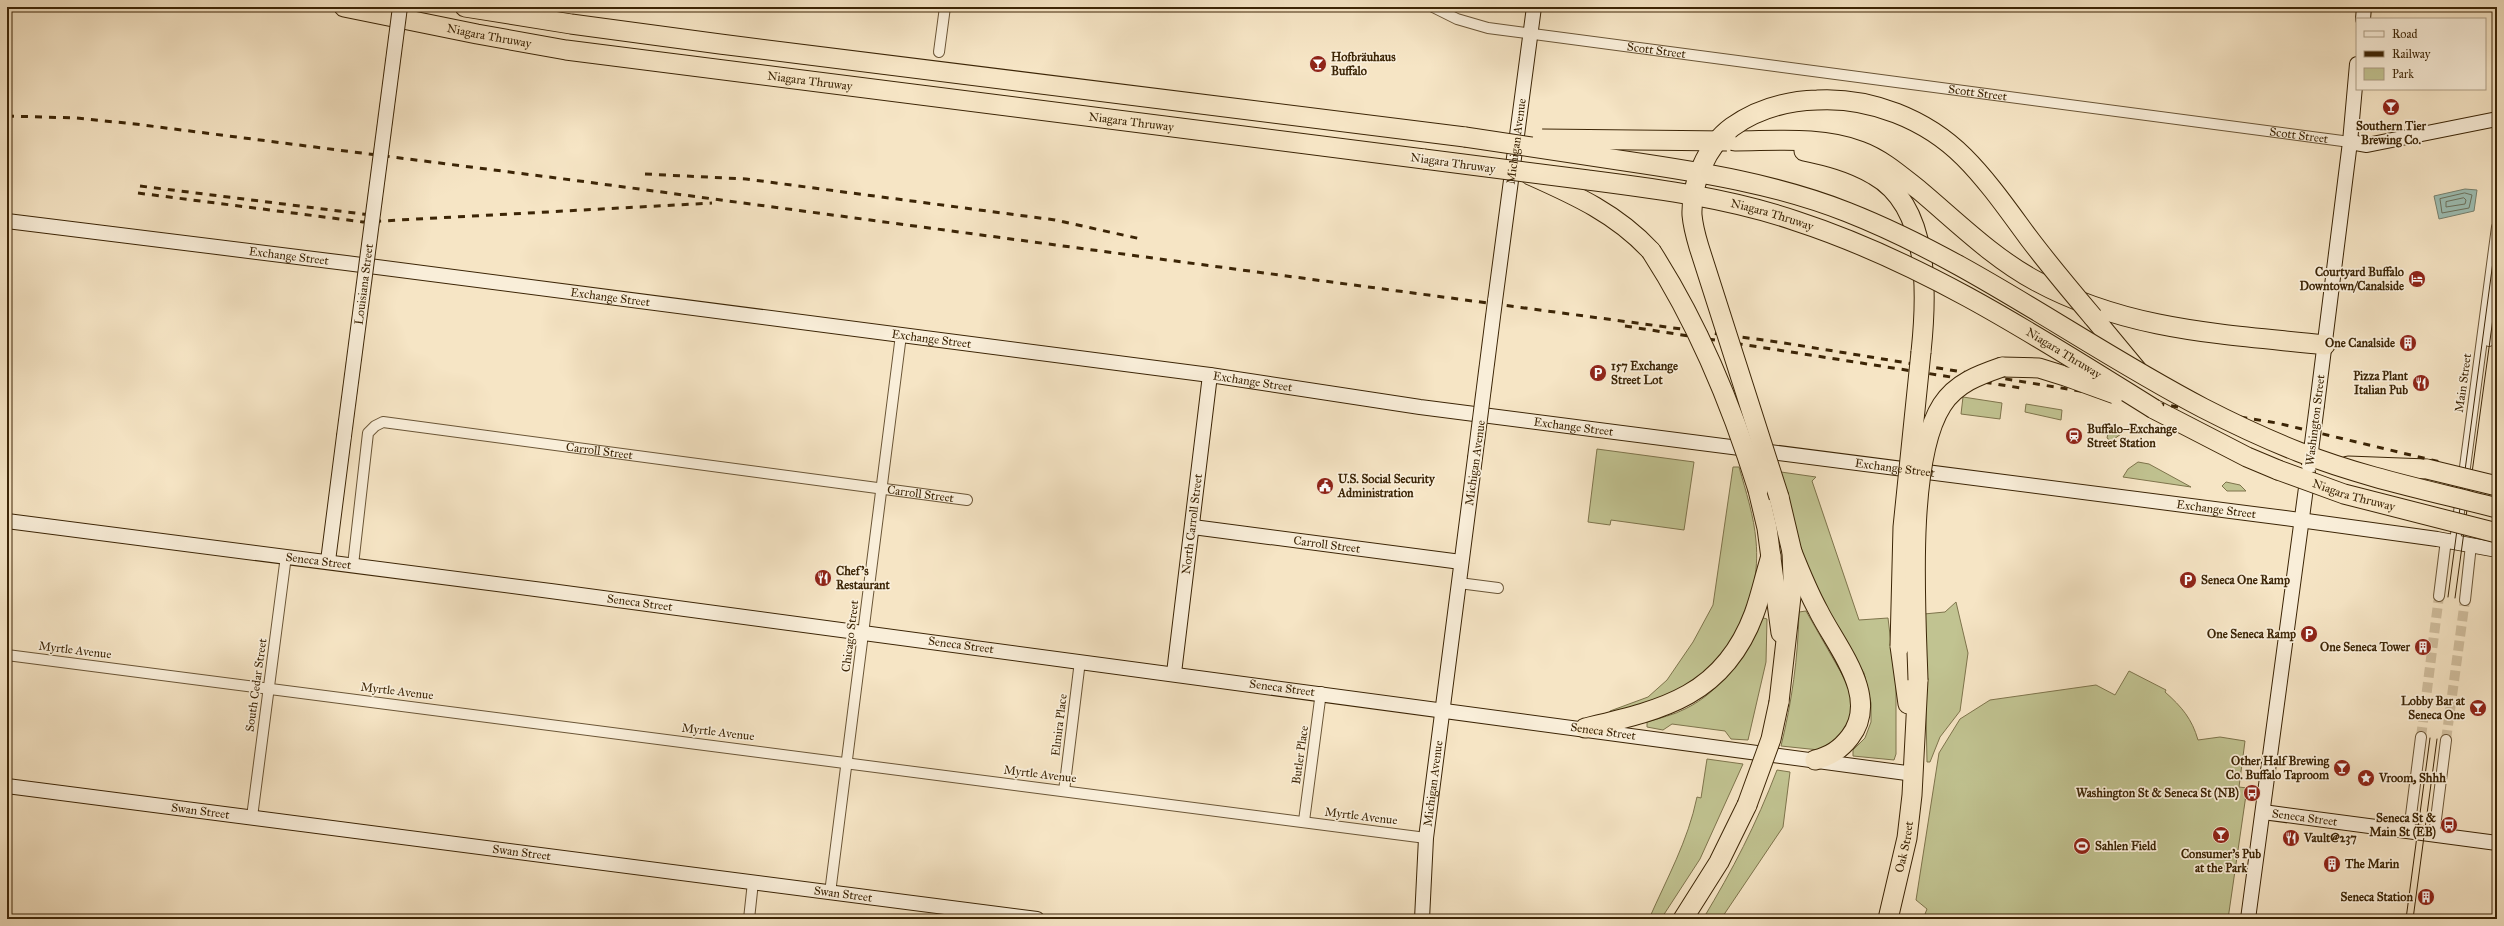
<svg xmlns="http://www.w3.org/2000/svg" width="2504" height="926" viewBox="0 0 2504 926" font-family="'IM FELL Great Primer',serif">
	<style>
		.green { fill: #c1c391; stroke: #7e744c }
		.water { fill: #9dbfb5; stroke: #76816f }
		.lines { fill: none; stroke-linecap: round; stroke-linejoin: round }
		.shore { stroke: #6c725e; stroke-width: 1 }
		.street-tunnel { stroke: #d1bf9f; stroke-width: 10; stroke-dasharray: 10 5; stroke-linecap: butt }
		.street-casing { stroke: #6a5536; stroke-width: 12 }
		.secondary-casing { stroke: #3c2506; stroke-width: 16 }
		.highway-casing { stroke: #3c2506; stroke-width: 21 }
		.street { stroke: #f9eed9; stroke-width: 10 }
		.secondary { stroke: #f9eed9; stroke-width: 14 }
		.highway { stroke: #f6e5c5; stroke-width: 19 }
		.tram { stroke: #3c2506; stroke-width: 1 }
		.rail { stroke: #3c2506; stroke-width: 3; stroke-dasharray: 7 7; stroke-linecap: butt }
		.secondary-bridge-casing { stroke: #3c2506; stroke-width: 16; stroke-linecap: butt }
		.highway-bridge-casing { stroke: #3c2506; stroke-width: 21; stroke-linecap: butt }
		.secondary-bridge { stroke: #f9eed9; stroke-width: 14 }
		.highway-bridge { stroke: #f6e5c5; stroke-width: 19 }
		.labels { text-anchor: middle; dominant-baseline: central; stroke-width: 3.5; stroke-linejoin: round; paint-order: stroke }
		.street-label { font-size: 12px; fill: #3c2506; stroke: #f9eed9 }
		.poi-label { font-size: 12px; font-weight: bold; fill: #3c2506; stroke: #f9eed9; text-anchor: start }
	</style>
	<rect width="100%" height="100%" fill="#f6e5c5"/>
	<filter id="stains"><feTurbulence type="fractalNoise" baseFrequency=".005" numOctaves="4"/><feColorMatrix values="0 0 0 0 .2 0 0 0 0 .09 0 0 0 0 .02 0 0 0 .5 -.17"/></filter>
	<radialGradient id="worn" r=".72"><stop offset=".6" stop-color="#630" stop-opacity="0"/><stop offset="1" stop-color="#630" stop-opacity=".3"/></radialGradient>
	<!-- green -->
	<path class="green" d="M1963 397 2002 403 2000 419 1961 414Z
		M2026 404 2062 410 2061 420 2025 412Z
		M2110 425 2123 429 2124 432 2111 441 2107 438Z
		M1597 449 1694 462 1684 530 1611 520 1610 525 1588 522Z
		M2138 462 2149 464 2191 487 2123 477 2128 469Z
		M1733 467H1739C1746 492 1754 516 1756 541 1762 602 1728 663 1676 695 1661 704 1627 710 1609 715L1610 711 1648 697 1667 680 1693 642 1713 605Z
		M1781 472 1816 477 1812 481 1859 620 1888 618 1896 685V754L1894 760 1853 756V750L1865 738 1871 722V703L1864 673 1820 599 1800 556Z
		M2226 482 2240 485 2246 491H2227L2222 486Z
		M1956 602 1968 653 1960 711 1940 737 1930 762H1927L1924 614 1945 612Z
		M1806 611 1847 683 1854 701 1849 726 1838 738 1819 750 1781 746C1792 701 1798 658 1799 612Z
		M1760 617 1767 619 1766 662 1748 740 1731 739 1725 731 1672 724 1663 730 1647 727V722C1659 718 1674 715 1685 709 1724 690 1743 655 1760 617Z
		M2129 671 2166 690 2165 692C2182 707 2192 719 2198 740L2220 737 2245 741 2239 787 2247 788 2228 919H1923L1927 909 1916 900 1939 753 1960 719 1990 700 2096 685 2115 695Z
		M1707 759 1743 764 1700 859 1661 919H1649C1667 878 1688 841 1697 797L1701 798Z
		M1777 770 1790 772 1783 827 1721 919H1703C1733 869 1756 825 1777 770Z"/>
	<!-- water -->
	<path class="water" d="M2465 189 2477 190 2474 211 2439 219 2434 196Z"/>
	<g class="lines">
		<!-- shore -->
		<path class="shore" d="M2465 193 2472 195 2469 208 2442 213 2440 199Z
			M2464 198 2466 200 2465 204 2446 207V202Z"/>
		<!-- street-tunnel -->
		<path class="street-tunnel" d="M2421 737 2439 596
			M2446 740 2465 600"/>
		<!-- street casing -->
		<g class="street-casing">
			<g id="street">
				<path id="s1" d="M1433 7 1457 19 1488 28 2350 142"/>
				<path d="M939 52 945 7"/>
				<path d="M2489 341 2497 281"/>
				<path d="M2455 542 2497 227"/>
				<path id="s2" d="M353 565 368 433 375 426 383 422 967 500"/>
				<path d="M1459 583 1498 588"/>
				<path d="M2439 596 2446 540"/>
				<path d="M2465 600 2471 545"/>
				<path d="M7 655 1426 838"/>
				<path d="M1064 791 1080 661"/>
				<path d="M252 817 286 556"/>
				<path d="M1304 821 1321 692"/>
				<path d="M2409 831 2421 737"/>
				<path d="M2434 835 2446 740"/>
				<path d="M830 893 901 335"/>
				<path d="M749 919 753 882"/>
			</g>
		</g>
		<!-- secondary casing -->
		<g class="secondary-casing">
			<g id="secondary">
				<path d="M2363 19 2364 7"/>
				<path d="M2350 142 2367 145 2497 119"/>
				<path id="s3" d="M7 221 346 263 1210 375 1420 407 2285 518 2437 539 2497 550"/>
				<path id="s4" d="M1495 301 1534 7"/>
				<path d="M2317 405 2350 142 2357 64"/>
				<path id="s5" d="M7 521C643 602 1278 686 1914 774"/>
				<path id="s6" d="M1193 527 1461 562"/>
				<path d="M328 561 344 436"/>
				<path id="s7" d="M1174 673 1210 375"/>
				<path id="s8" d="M7 786 1037 919"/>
				<path id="s9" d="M2263 812 2497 843"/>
				<path id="s10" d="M1422 919 1426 838 1475 458"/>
				<path d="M2248 919 2308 473"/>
			</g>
		</g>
		<!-- highway casing -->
		<g class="highway-casing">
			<g id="highway">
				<path id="s11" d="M344 7 477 34 566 50 1424 159"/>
				<path d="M465 7 571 24 720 44 1465 137"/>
				<path d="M1735 141C1775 141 1821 136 1860 151 1882 159 1900 175 1919 190 1956 221 1993 258 2036 281 2128 331 2224 334 2325 345"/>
				<path d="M1804 151C1828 156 1852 162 1874 175 1931 207 1927 296 1921 352"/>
				<path d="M1530 175C1575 195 1617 214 1651 251"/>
				<path d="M2093 317 2137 370"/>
				<path d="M2002 367 2039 368 2068 377"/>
				<path d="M2154 409 2247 457 2278 470"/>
				<path d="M2348 466 2427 469"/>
				<path d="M1758 490 1767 528 1781 633"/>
				<path d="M1779 497 1792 552 1793 579 1779 702"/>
				<path d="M1792 552C1800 572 1808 592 1818 610 1836 647 1881 697 1850 737 1840 750 1830 756 1815 760"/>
				<path d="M1900 646 1908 704"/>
				<path d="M1585 728C1661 710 1723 697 1754 614 1761 595 1765 575 1771 556"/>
				<path d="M1683 919 1719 862 1747 805"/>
				<path id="s12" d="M1888 919 1907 838 1912 795 1918 680"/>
			</g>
		</g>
		<!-- street -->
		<use href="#street" class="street"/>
		<!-- secondary -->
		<use href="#secondary" class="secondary"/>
		<!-- highway -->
		<use href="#highway" class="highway"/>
		<!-- tram -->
		<path class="tram" d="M2448 597 2497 232
			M2455 598 2497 289
			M2406 919 2430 738
			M2413 919 2437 739"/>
		<!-- rail -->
		<path class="rail" d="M7 116 76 118 135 124 572 180 1778 342 2277 423 2440 462
			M645 174 746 179 1055 220 1141 239
			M140 186 379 216
			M138 193 363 222 712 203
			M1625 326 2021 388"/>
		<!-- secondary-bridge casing -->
		<g class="secondary-bridge-casing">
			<g id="secondary-bridge">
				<path id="s13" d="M344 436 400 7"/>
				<path d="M1475 458 1495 301"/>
				<path d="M2309 466 2317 405"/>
			</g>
		</g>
		<!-- highway-bridge casing -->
		<g class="highway-bridge-casing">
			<g id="highway-bridge">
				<path d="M1465 137C1518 145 1571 153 1625 161 1700 172 1776 184 1847 212 1974 262 2082 345 2203 408 2234 424 2266 439 2299 452 2362 477 2431 491 2497 508"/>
				<path d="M1542 139 1727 141"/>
				<path id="s14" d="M1424 159C1479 166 1533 173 1588 180 1658 189 1729 198 1796 221 1925 263 2040 338 2154 409"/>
				<path d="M1651 251C1697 322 1733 409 1758 490"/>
				<path d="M2068 377 2115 394"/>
				<path d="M2427 469 2497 486"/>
				<path id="s15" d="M2278 470 2344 494 2497 533"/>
				<path d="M1779 497 1699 247C1696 237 1693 226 1692 215 1691 184 1706 146 1732 127 1757 109 1786 101 1817 100 1870 97 1926 119 1964 157 1988 181 2008 210 2028 237 2049 265 2071 291 2093 317"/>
				<path d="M1900 646 1903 527 1921 352"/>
				<path d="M1918 680C1916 612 1906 461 1942 405 1956 383 1979 375 2002 367"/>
				<path d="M1747 805 1771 739 1779 702"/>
			</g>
		</g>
		<!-- secondary-bridge -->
		<use href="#secondary-bridge" class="secondary-bridge"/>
		<!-- highway-bridge -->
		<use href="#highway-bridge" class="highway-bridge"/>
	</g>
	<!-- icons -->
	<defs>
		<g id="bar-disc" transform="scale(0.9)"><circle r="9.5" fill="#8f2418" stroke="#f9eed9"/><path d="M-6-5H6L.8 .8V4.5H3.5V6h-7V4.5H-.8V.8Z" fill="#fff"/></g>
		<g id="hotel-disc" transform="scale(0.9)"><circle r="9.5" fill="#8f2418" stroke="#f9eed9"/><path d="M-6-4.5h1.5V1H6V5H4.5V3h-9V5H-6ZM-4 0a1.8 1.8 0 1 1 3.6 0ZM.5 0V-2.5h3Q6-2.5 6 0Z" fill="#fff"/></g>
		<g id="building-disc" transform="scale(0.9)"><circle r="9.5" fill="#8f2418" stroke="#f9eed9"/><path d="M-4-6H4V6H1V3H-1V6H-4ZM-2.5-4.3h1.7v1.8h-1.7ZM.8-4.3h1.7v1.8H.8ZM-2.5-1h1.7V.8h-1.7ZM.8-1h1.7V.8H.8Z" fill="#fff"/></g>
		<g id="parking-disc" transform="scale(0.9)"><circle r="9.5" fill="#8f2418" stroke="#f9eed9"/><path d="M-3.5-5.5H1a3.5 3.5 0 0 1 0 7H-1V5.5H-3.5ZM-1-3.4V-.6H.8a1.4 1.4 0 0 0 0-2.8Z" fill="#fff"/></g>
		<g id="restaurant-disc" transform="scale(0.9)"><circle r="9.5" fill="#8f2418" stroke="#f9eed9"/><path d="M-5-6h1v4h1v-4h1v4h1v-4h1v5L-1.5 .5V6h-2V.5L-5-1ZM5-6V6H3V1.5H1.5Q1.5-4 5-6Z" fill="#fff"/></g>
		<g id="station-disc" transform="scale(0.9)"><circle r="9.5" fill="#8f2418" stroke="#f9eed9"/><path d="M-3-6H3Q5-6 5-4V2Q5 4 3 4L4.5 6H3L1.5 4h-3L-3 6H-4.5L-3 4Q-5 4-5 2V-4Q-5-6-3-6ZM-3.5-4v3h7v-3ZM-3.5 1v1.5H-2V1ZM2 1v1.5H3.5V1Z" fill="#fff"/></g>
		<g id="civic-disc" transform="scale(0.9)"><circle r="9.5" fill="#8f2418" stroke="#f9eed9"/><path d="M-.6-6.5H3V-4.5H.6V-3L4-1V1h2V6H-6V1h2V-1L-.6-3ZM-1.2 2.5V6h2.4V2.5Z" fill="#fff"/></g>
		<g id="sight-disc" transform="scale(0.9)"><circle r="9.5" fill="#8f2418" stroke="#f9eed9"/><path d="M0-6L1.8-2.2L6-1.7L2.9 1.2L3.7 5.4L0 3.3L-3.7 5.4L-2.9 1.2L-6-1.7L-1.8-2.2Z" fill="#fff"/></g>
		<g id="bus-disc" transform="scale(0.9)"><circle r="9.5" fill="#8f2418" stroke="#f9eed9"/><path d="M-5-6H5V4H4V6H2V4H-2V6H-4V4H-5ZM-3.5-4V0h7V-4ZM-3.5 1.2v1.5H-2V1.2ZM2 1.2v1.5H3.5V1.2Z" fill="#fff"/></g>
		<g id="stadium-disc" transform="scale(0.9)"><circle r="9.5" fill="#8f2418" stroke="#f9eed9"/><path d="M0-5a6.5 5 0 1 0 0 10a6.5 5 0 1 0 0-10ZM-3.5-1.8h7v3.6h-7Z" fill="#fff"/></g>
	</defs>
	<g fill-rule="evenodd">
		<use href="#bar-disc" x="1318" y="64"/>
		<use href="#bar-disc" x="2391" y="107"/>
		<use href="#hotel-disc" x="2417" y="279"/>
		<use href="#building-disc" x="2408" y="343"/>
		<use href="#parking-disc" x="1598" y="373"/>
		<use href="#restaurant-disc" x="2421" y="383"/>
		<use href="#station-disc" x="2074" y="436"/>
		<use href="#civic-disc" x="1325" y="486"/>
		<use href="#restaurant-disc" x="823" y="578"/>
		<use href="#parking-disc" x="2188" y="580"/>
		<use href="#parking-disc" x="2309" y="634"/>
		<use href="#building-disc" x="2423" y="647"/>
		<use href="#bar-disc" x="2478" y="708"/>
		<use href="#bar-disc" x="2342" y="768"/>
		<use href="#sight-disc" x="2366" y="778"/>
		<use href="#bus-disc" x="2252" y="793"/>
		<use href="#bus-disc" x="2449" y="825"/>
		<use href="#bar-disc" x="2221" y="835"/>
		<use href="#restaurant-disc" x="2291" y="838"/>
		<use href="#stadium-disc" x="2082" y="846"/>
		<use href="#building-disc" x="2332" y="864"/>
		<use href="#building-disc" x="2426" y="897"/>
	</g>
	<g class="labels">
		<!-- street labels -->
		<g class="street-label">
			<text stroke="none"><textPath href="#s11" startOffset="148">Niagara Thruway</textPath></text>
			<text stroke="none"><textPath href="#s1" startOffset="229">Scott Street</textPath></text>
			<text stroke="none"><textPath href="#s11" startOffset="472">Niagara Thruway</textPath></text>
			<text stroke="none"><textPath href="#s1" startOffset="553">Scott Street</textPath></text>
			<text stroke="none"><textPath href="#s11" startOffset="796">Niagara Thruway</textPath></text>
			<text stroke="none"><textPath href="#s1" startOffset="877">Scott Street</textPath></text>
			<text stroke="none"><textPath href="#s4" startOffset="161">Michigan Avenue</textPath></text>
			<text transform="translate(1453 163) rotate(8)">Niagara Thruway</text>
			<text stroke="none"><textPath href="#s14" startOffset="353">Niagara Thruway</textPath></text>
			<text stroke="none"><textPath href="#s3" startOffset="284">Exchange Street</textPath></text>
			<text stroke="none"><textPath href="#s13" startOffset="153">Louisiana Street</textPath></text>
			<text stroke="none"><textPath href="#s3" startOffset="608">Exchange Street</textPath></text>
			<text stroke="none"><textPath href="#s3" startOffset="932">Exchange Street</textPath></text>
			<text stroke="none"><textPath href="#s14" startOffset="677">Niagara Thruway</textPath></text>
			<text stroke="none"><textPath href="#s3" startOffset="1256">Exchange Street</textPath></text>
			<text transform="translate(2463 383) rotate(-82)">Main Street</text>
			<text transform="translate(2315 420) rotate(-83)">Washington Street</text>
			<text stroke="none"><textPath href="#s3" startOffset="1580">Exchange Street</textPath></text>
			<text stroke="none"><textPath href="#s2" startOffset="370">Carroll Street</textPath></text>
			<text transform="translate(1475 463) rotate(-82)">Michigan Avenue</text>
			<text stroke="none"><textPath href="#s3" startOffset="1904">Exchange Street</textPath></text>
			<text stroke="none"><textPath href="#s2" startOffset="694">Carroll Street</textPath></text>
			<text stroke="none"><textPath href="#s15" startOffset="80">Niagara Thruway</textPath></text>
			<text stroke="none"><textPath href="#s3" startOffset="2228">Exchange Street</textPath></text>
			<text stroke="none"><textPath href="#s7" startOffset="150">North Carroll Street</textPath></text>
			<text stroke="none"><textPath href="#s6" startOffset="135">Carroll Street</textPath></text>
			<text stroke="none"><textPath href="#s5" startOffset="314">Seneca Street</textPath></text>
			<text stroke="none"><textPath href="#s5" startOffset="638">Seneca Street</textPath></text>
			<text transform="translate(850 636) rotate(-83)">Chicago Street</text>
			<text stroke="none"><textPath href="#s5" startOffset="962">Seneca Street</textPath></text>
			<text transform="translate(75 650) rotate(7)">Myrtle Avenue</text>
			<text transform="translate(256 685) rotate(-82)">South Cedar Street</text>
			<text stroke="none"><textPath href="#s5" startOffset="1286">Seneca Street</textPath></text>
			<text transform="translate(397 691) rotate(7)">Myrtle Avenue</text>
			<text transform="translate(1059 725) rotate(-83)">Elmira Place</text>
			<text stroke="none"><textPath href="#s5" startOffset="1610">Seneca Street</textPath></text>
			<text transform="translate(718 732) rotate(7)">Myrtle Avenue</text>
			<text transform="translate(1300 755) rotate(-82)">Butler Place</text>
			<text transform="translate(1040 774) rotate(7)">Myrtle Avenue</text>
			<text stroke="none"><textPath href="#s10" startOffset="136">Michigan Avenue</textPath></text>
			<text stroke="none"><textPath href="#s8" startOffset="195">Swan Street</textPath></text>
			<text transform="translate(1361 816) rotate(7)">Myrtle Avenue</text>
			<text stroke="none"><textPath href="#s9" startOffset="42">Seneca Street</textPath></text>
			<text stroke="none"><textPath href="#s12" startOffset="74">Oak Street</textPath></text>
			<text stroke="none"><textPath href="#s8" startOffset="519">Swan Street</textPath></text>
			<text stroke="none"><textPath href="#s8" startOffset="843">Swan Street</textPath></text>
		</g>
		<!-- poi labels -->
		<g class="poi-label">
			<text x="1331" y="57">Hofbräuhaus<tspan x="1331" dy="14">Buffalo</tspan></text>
			<text x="2391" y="126" text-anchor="middle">Southern Tier<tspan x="2391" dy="14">Brewing Co.</tspan></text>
			<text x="2404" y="272" text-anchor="end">Courtyard Buffalo<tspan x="2404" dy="14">Downtown/Canalside</tspan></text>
			<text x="2395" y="343" text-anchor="end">One Canalside</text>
			<text x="1611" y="366">157 Exchange<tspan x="1611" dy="14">Street Lot</tspan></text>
			<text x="2408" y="376" text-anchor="end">Pizza Plant<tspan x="2408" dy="14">Italian Pub</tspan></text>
			<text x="2087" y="429">Buffalo–Exchange<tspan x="2087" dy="14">Street Station</tspan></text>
			<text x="1338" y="479">U.S. Social Security<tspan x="1338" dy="14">Administration</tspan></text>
			<text x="836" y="571">Chef's<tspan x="836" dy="14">Restaurant</tspan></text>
			<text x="2201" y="580">Seneca One Ramp</text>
			<text x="2296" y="634" text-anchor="end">One Seneca Ramp</text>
			<text x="2410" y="647" text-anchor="end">One Seneca Tower</text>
			<text x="2465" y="701" text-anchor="end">Lobby Bar at<tspan x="2465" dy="14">Seneca One</tspan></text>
			<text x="2329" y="761" text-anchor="end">Other Half Brewing<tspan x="2329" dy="14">Co. Buffalo Taproom</tspan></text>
			<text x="2379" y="778">Vroom, Shhh</text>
			<text x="2239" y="793" text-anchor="end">Washington St &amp; Seneca St (NB)</text>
			<text x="2436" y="818" text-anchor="end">Seneca St &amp;<tspan x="2436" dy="14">Main St (EB)</tspan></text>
			<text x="2304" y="838">Vault@237</text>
			<text x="2095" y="846">Sahlen Field</text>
			<text x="2221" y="854" text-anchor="middle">Consumer's Pub<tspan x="2221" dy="14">at the Park</tspan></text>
			<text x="2345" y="864">The Marin</text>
			<text x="2413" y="897" text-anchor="end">Seneca Station</text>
		</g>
	</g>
	<!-- margin -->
	<rect width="2504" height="926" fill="none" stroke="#f6e5c5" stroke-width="24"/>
	<rect x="8" y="8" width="2488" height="910" fill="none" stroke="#3c2506" stroke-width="2"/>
	<rect x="12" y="12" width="2480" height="902" fill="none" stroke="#3c2506"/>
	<!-- legend -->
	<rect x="2356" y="18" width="130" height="72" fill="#f9eed9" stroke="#ad9e85"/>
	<rect x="2364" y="31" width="20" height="6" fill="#f9eed9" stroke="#ad9e85"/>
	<text x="2392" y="38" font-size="12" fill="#3c2506">Road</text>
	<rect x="2364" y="51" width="20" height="6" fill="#3c2506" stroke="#ad9e85"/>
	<text x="2392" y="58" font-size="12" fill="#3c2506">Railway</text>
	<rect x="2364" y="68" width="20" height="12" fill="#c1c391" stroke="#ad9e85"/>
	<text x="2392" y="78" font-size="12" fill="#3c2506">Park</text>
	<rect width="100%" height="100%" filter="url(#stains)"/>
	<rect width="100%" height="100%" fill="url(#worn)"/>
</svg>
